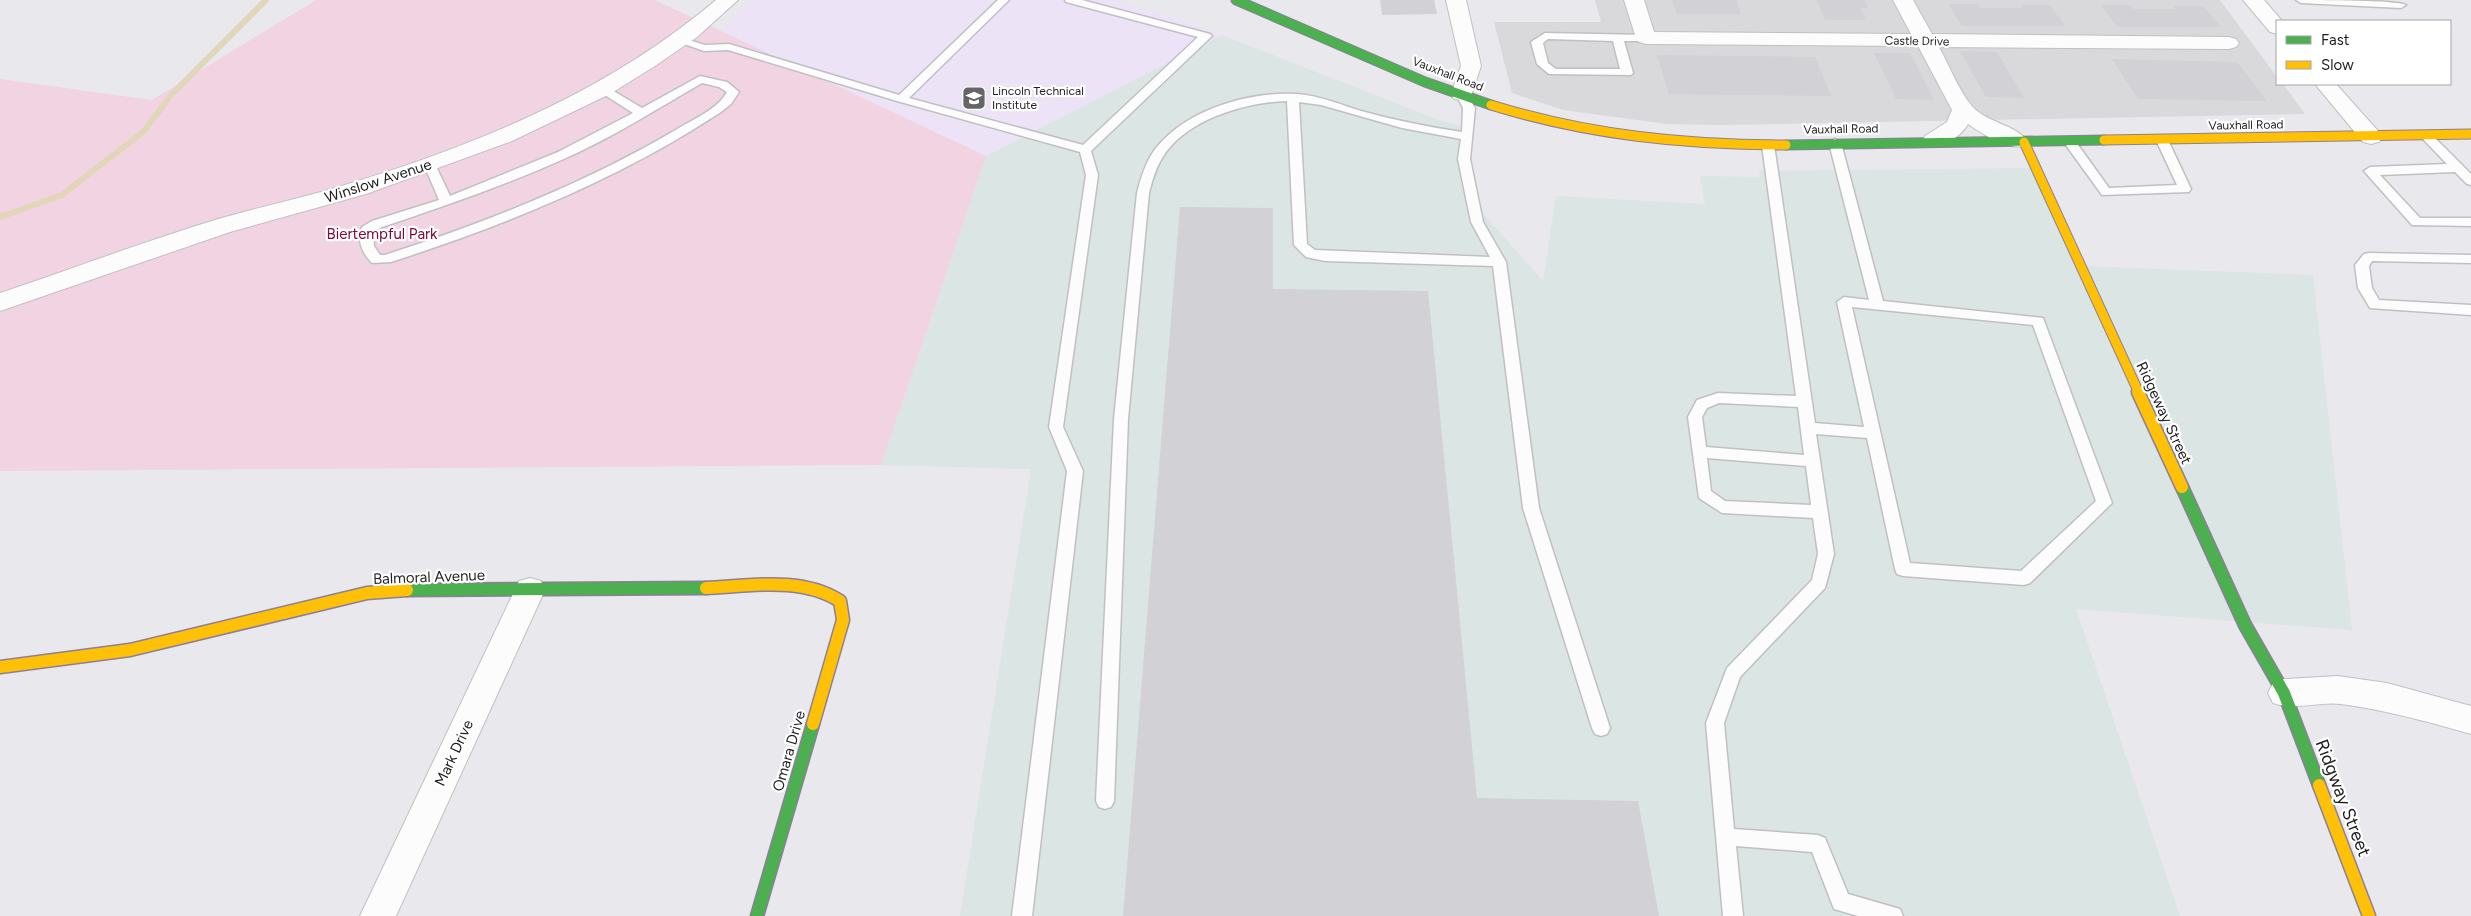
<svg xmlns="http://www.w3.org/2000/svg" width="2471" height="916" viewBox="0 0 2471 916" font-family="Figtree,sans-serif">
	<style>
		.residential { fill: #d9d9dc }
		.industrial { fill: #dbe5e4 }
		.education { fill: #ece3f7 }
		.park { fill: #f2d3e2 }
		.lines { fill: none; stroke-linecap: round; stroke-linejoin: round }
		.stream { stroke: #e1d6ba; stroke-width: 6 }
		.building { fill: #d1d1d6 }
		.lane-casing { stroke: #c0c0c3; stroke-width: 3 }
		.street-casing { stroke: #c0c0c3; stroke-width: 2 }
		.fast-far1-casing { stroke: #8d7f98; stroke-width: 11 }
		.fast-casing { stroke: #8d7f98; stroke-width: 15 }
		.slow-far1-casing { stroke: #8d7f98; stroke-width: 11 }
		.slow-casing { stroke: #8d7f98; stroke-width: 15 }
		.lane { fill: #fcfcfc; fill-rule: evenodd }
		.street { fill: #fcfcfc; fill-rule: evenodd }
		.fast-far1 { stroke: #4caf50; stroke-width: 9 }
		.fast { stroke: #4caf50; stroke-width: 12 }
		.slow-far1 { stroke: #ffc107; stroke-width: 9 }
		.slow { stroke: #ffc107; stroke-width: 12 }
		.labels { text-anchor: middle; dominant-baseline: central; stroke-width: 4.5; stroke-linejoin: round; paint-order: stroke }
		.far-street-label { font-size: 12px; fill: #1f1f1f; stroke: #fff }
		.far-poi-label { font-size: 12px; fill: #1f1f1f; stroke: #fff; text-anchor: start }
		.street-label { font-size: 15px; fill: #1f1f1f; stroke: #fff }
		.park-label { font-size: 15px; fill: #800a3a; stroke: #fff }
		.near-street-label { font-size: 18px; fill: #1f1f1f; stroke: #fff }
	</style>
	<rect width="100%" height="100%" fill="#e8e8ed"/>
	<!-- residential -->
	<path class="residential" d="M1595 0H2220L2277 77V84H2283L2305 114 1721 125 1667 124 1563 110 1512 93 1494 22H1601Z"/>
	<!-- industrial -->
	<path class="industrial" d="M1222 35 1436 119 1465 127 1472 201 1543 281 1556 196 1705 204 1700 176 1760 177 1759 171 2032 168 2080 266 2313 275 2352 630 2076 609 2180 916H960L1031 469 881 465 986 156Z"/>
	<!-- education -->
	<path class="education" d="M751 0H1120L1222 35 986 156 711 40Z"/>
	<!-- park -->
	<path class="park" d="M316 0H655L986 156 881 465 0 471V79L152 100Z"/>
	<g class="lines">
		<!-- stream -->
		<path class="stream" d="M0 217 62 195 144 131 171 95 266 0"/>
	</g>
	<!-- building -->
	<path class="building" d="M1380 0H1434L1437 14 1382 15Z
		M1672 0H1736L1741 14H1677Z
		M1817 0H1865L1868 8H1860L1866 20H1825Z
		M1948 4H1977L1980 8H2023L2021 5H2050L2065 26H1962Z
		M2101 5H2130L2133 9H2176L2173 6H2203L2221 27H2117Z
		M1960 51 1997 52 2024 98 1986 97Z
		M1874 53H1910L1934 100 1896 99Z
		M1657 55 1815 57 1831 96 1669 94Z
		M2112 59 2237 62 2267 101 2138 99Z
		M1180 207 1273 208V289L1428 291 1477 798 1638 801 1659 916H1123Z"/>
	<g class="lines">
		<!-- lane casing -->
		<g class="lane-casing">
			<path id="lane" d="M998 0H1009L909 98 1083 145 1198 37 1066 2 1065 0H1082L1210 34 1212 36 1091 151 1098 175 1063 427 1083 471 1032 916H1012L1067 471 1049 427 1086 175 1080 152 897 101 728 50 704 51 673 40 679 37 705 45 729 44 899 95Z
				M2296 0C2313 0 2398 0 2406 5L2401 8 2301 3Z
				M1545 33 1646 35 1652 38 1646 41H1624L1633 73 1631 75 1549 74 1537 64 1531 42ZM1548 39 1613 41 1620 69H1556L1548 63 1543 43Z
				M700 76 727 82 739 92 731 104 721 112C619 179 506 225 391 262L372 263C363 254 356 240 362 227L372 221 439 200 424 165 426 162H434L450 196 558 152 633 113 597 90V86H605L642 108ZM702 83 719 87 727 92C718 109 694 119 679 128 586 183 487 222 385 255H380L374 246 373 232 382 227C444 206 506 185 566 158 613 137 657 109 702 83Z
				M1462 91 1466 92 1475 108 1470 159 1483 222 1506 262 1539 508 1610 728 1607 734 1601 736 1595 734 1592 728 1523 508 1493 266 1325 261 1306 257 1294 245 1287 101C1245 102 1183 120 1161 160 1155 170 1152 182 1149 193L1128 419 1114 801 1111 807 1105 809 1099 807 1096 801 1114 419 1137 193C1141 177 1146 161 1156 148 1189 107 1256 89 1306 95 1325 98 1342 105 1361 111 1394 120 1428 127 1462 132L1463 108 1456 94ZM1299 102 1321 105 1402 128 1461 139 1458 159 1471 222 1490 257 1315 250 1307 244Z
				M2426 132 2430 133 2471 174V185L2467 184 2455 172 2380 175 2420 218H2471V226L2412 225 2364 171 2370 167 2447 164 2420 136Z
				M2162 136 2168 140 2191 189 2189 192 2102 195 2063 141 2069 137 2073 138 2109 188 2177 185 2156 140Z
				M1835 139 1841 143 1883 301 2043 318 2112 503 2030 583 2024 585 1903 576 1897 574 1895 569 1867 438 1816 434 1834 554 1825 588 1740 677 1724 723 1734 829 1818 835 1825 838 1848 894 1893 907 1900 909 1903 916H1858L1834 909 1812 852 1736 846 1743 916H1723L1706 723 1727 668 1812 580 1818 554 1813 518 1722 513 1699 498 1688 417 1697 400 1718 393 1796 396 1762 145 1768 141 1774 145 1815 423 1864 427 1837 302 1844 297 1869 300 1829 143ZM1852 307 2033 325 2096 501 2021 571 1910 563ZM1719 403 1798 407 1804 455 1706 447 1702 417 1707 408ZM1707 458 1806 466 1811 505 1725 501 1711 491Z
				M2369 253 2471 255V263L2372 261 2369 266 2372 288 2379 300 2471 305V315L2370 308 2358 288 2355 265 2364 254Z"/>
		</g>
		<!-- street casing -->
		<g class="street-casing">
			<path id="street" d="M716 0H738L697 37 655 66 610 94 512 141 366 194 230 232 0 311V293C72 269 143 242 215 220 259 207 304 198 348 184 480 144 610 90 716 0Z
				M1446 0H1466L1481 66 1470 99 1462 100 1454 99 1451 94 1461 66Z
				M1624 0H1644L1654 32 1911 34 1893 0H1913L1932 34 2229 37 2236 39 2239 43 2236 47 2229 49 1939 47C1949 65 1958 89 1971 105 1984 122 2017 125 2027 141L2024 146C2006 150 1983 134 1968 124 1961 137 1940 150 1925 146L1922 141 1925 136 1947 122 1952 110 1918 46 1646 44 1639 42 1636 38Z
				M2243 0H2264L2282 21H2277V34L2270 32Z
				M2315 84H2336L2379 132 2382 137 2379 142 2371 144 2363 142Z
				M530 578 541 581 545 590 396 916H360L519 581Z
				M2338 676 2387 683 2471 706V734C2428 722 2386 710 2341 704 2318 701 2295 711 2273 703L2268 693 2273 683 2284 679Z"/>
		</g>
		<!-- fast-far1 casing -->
		<g class="fast-far1-casing">
			<path id="fast-far1" d="M1236 0 1425 82 1491 105
				M1786 145 2104 140"/>
		</g>
		<!-- fast casing -->
		<g class="fast-casing">
			<path id="fast" d="M2182 487 2245 625 2284 693 2319 785
				M407 590 706 588
				M757 916 813 724"/>
		</g>
		<!-- slow-far1 casing -->
		<g class="slow-far1-casing">
			<path id="slow-far1" d="M1491 105C1588 135 1685 145 1786 145
				M2104 140 2471 134
				M2024 142 2139 393"/>
		</g>
		<!-- slow casing -->
		<g class="slow-casing">
			<path id="slow" d="M2138 392 2182 487
				M706 588C749 586 802 576 840 601L843 620 813 724
				M0 667 130 650 367 593 407 590
				M2319 785 2369 916"/>
		</g>
		<!-- lane -->
		<use href="#lane" class="lane"/>
		<!-- street -->
		<use href="#street" class="street"/>
		<!-- fast-far1 -->
		<use href="#fast-far1" class="fast-far1"/>
		<!-- fast -->
		<use href="#fast" class="fast"/>
		<!-- slow-far1 -->
		<use href="#slow-far1" class="slow-far1"/>
		<!-- slow -->
		<use href="#slow" class="slow"/>
	</g>
	<!-- icons -->
	<defs>
		<g id="university-square" transform="scale(1.25)"><rect x="-9" y="-9" width="18" height="18" rx="4" fill="#656567" stroke="#fff"/><path d="M0-5L7-2L0 1L-7-2ZM-4 1L0 2.5L4 1V4Q0 6-4 4Z" fill="#fff"/></g>
	</defs>
	<g fill-rule="evenodd">
		<use href="#university-square" x="974" y="98"/>
	</g>
	<g class="labels">
		<!-- far-street labels -->
		<g class="far-street-label">
			<text transform="translate(1917 41) rotate(1)">Castle Drive</text>
			<text transform="translate(1448 74) rotate(21)">Vauxhall Road</text>
			<text transform="translate(2246 125) rotate(-1)">Vauxhall Road</text>
			<text transform="translate(1841 129) rotate(-1)">Vauxhall Road</text>
		</g>
		<!-- far-poi labels -->
		<g class="far-poi-label">
			<text x="992" y="91">Lincoln Technical<tspan x="992" dy="14">Institute</tspan></text>
		</g>
		<!-- street labels -->
		<g class="street-label">
			<text transform="translate(378 181) rotate(-18)">Winslow Avenue</text>
			<text transform="translate(2164 413) rotate(65)">Ridgeway Street</text>
			<text transform="translate(429 577) rotate(-2)">Balmoral Avenue</text>
			<text transform="translate(789 751) rotate(-74)">Omara Drive</text>
			<text transform="translate(454 753) rotate(-65)">Mark Drive</text>
		</g>
		<!-- park labels -->
		<g class="park-label">
			<text x="382" y="234">Biertempful Park</text>
		</g>
		<!-- near-street labels -->
		<g class="near-street-label">
			<text transform="translate(2343 798) rotate(69)">Ridgway Street</text>
		</g>
	</g>
	<!-- legend -->
	<rect x="2276" y="20" width="175" height="65" fill="#ffffff" stroke="#a5a5a5"/>
	<rect x="2286" y="36" width="25" height="8" fill="#4caf50" stroke="#a5a5a5"/>
	<text x="2321" y="45" font-size="15" fill="#1f1f1f">Fast</text>
	<rect x="2286" y="61" width="25" height="8" fill="#ffc107" stroke="#a5a5a5"/>
	<text x="2321" y="70" font-size="15" fill="#1f1f1f">Slow</text>
</svg>
